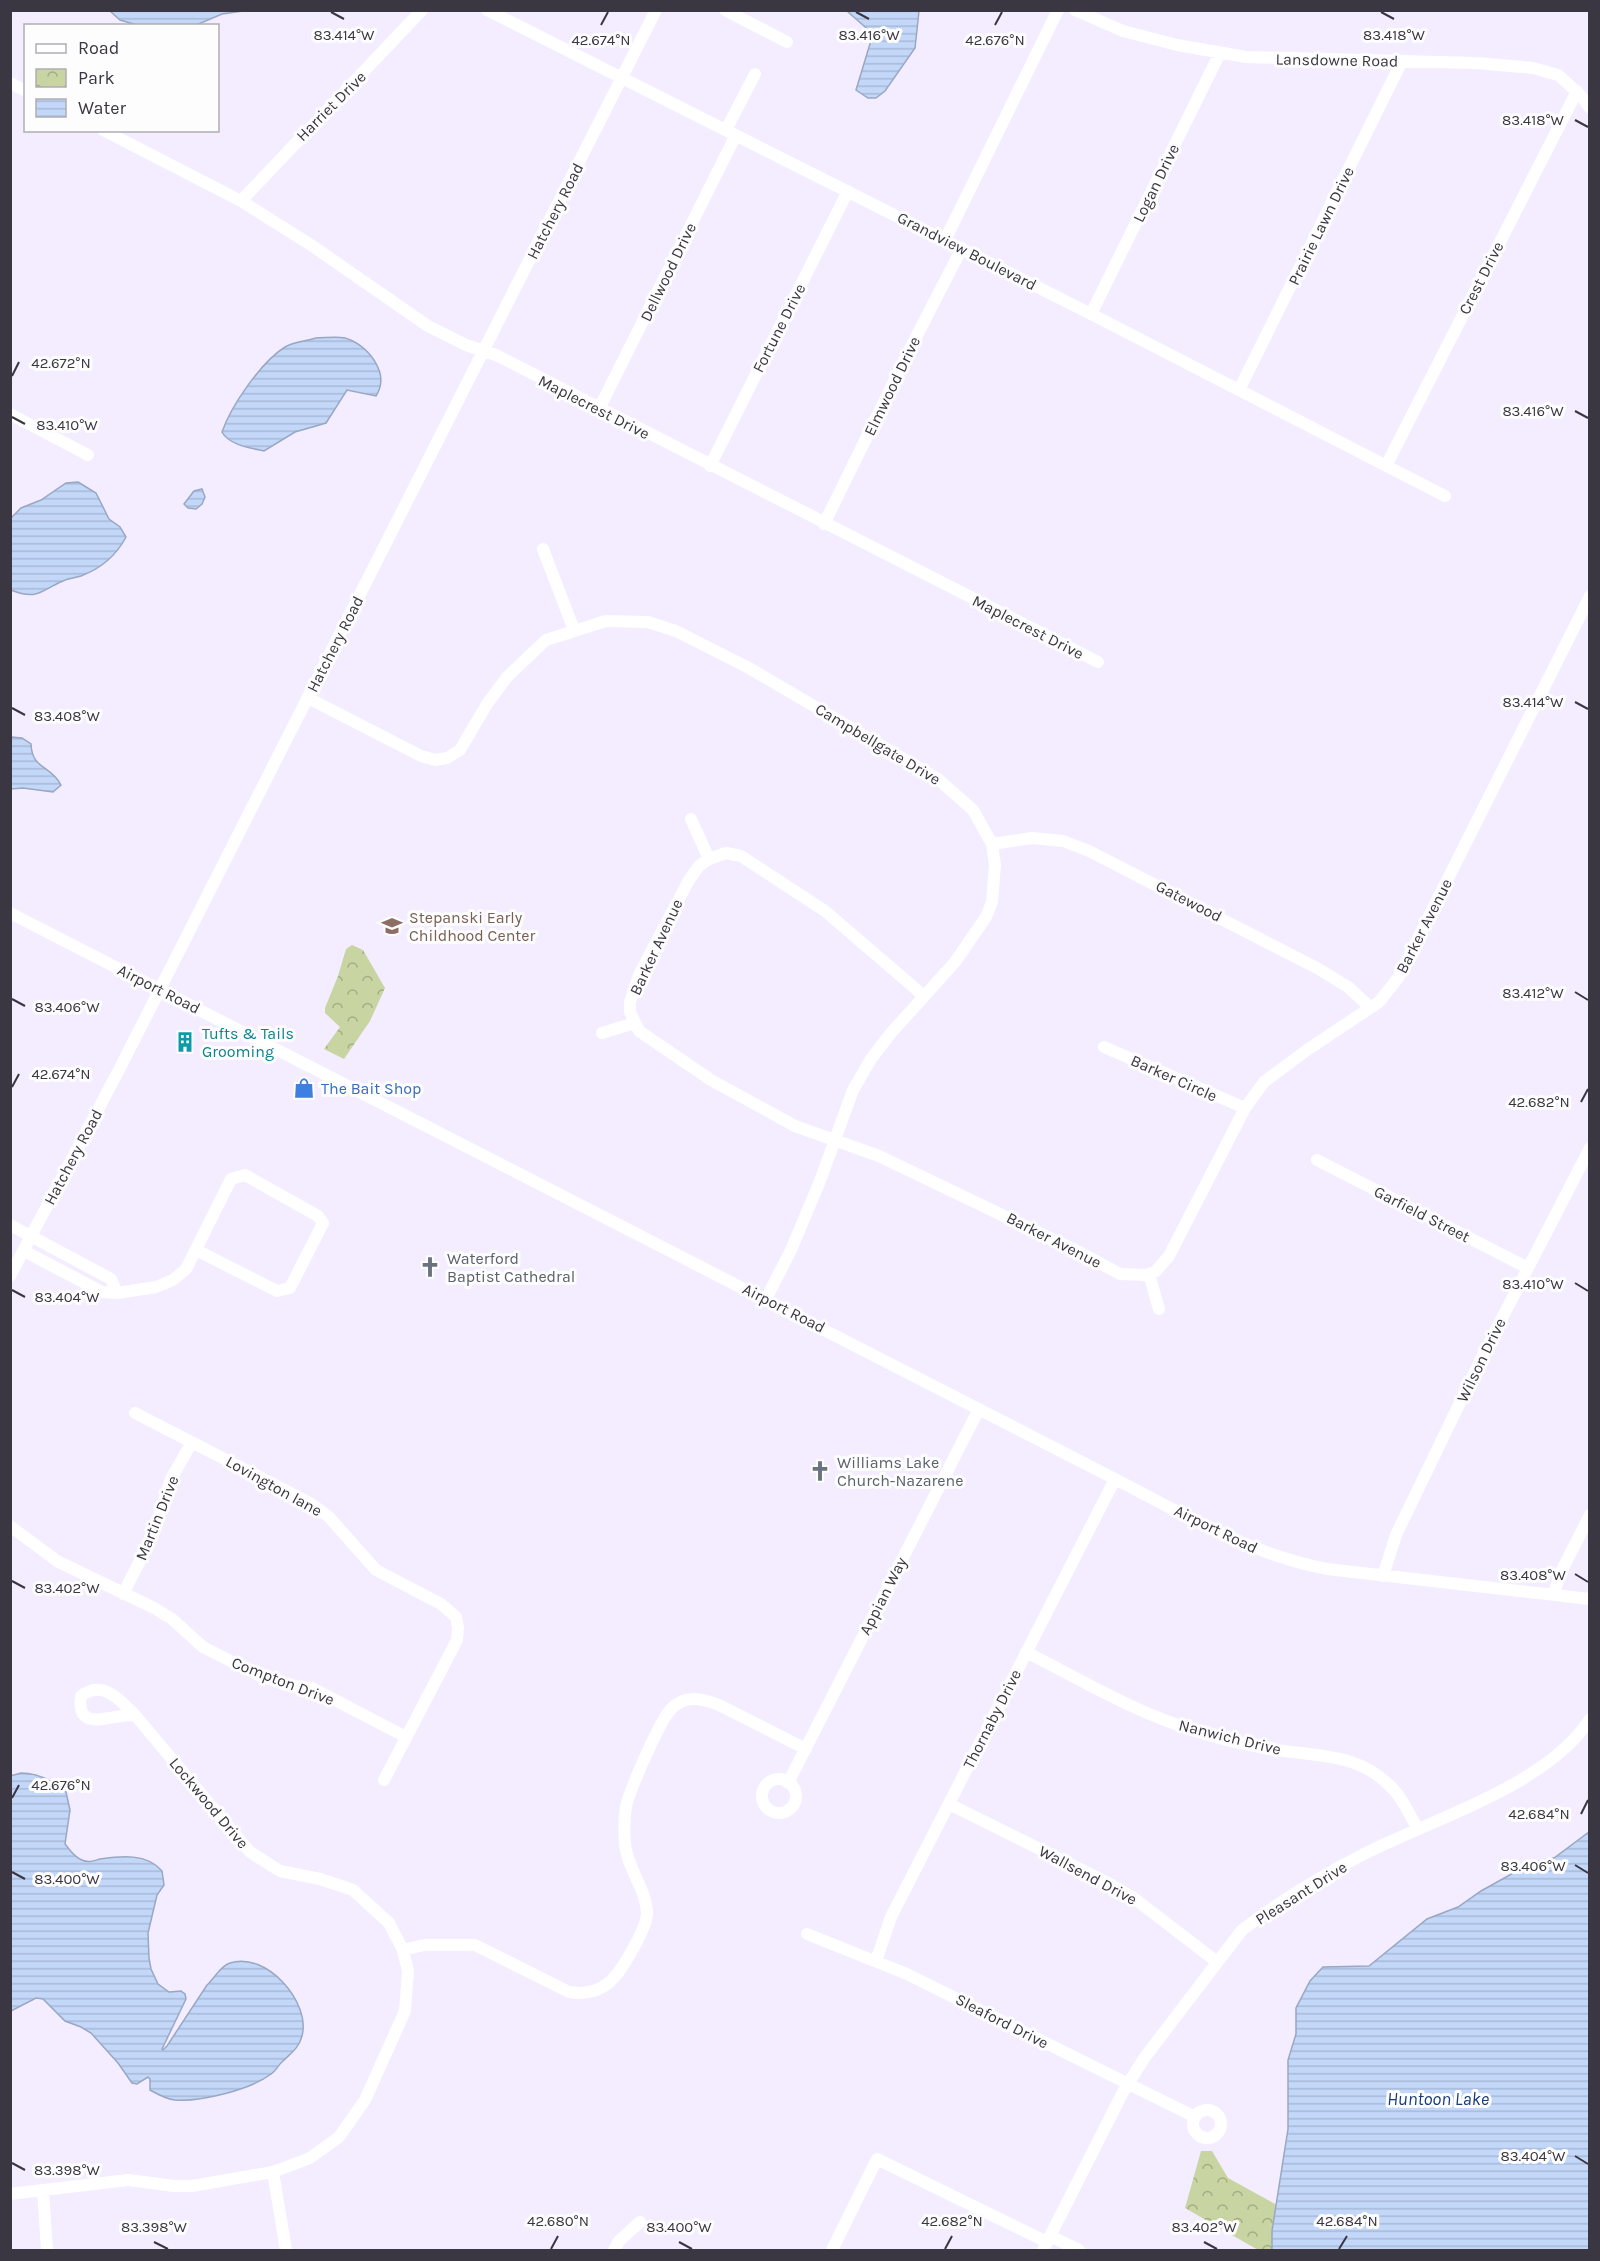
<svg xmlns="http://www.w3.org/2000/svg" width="1600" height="2261" viewBox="0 0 1600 2261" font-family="Karla,sans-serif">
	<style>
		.park { fill: url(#park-crowns) }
		.water { fill: url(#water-rules); stroke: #9aa7c2; stroke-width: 1.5 }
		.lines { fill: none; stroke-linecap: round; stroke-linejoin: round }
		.minor { stroke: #fff; stroke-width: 12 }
		.ticks { fill: none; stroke: #3a3642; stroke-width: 2 }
		.labels { text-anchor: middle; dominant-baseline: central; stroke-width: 6; stroke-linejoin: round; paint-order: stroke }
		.street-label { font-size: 16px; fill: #3a3642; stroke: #fdfdfd }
		.education-label { font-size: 16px; fill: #785e54; stroke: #fdfdfd; text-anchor: start }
		.culture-label { font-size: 16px; fill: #0d838f; stroke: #fdfdfd; text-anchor: start }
		.shop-label { font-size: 16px; fill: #366cbe; stroke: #fdfdfd; text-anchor: start }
		.worship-label { font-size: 16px; fill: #5b616d; stroke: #fdfdfd; text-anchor: start }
		.water-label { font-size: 18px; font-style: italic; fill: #163c7b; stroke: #fdfdfd }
		.ticks-label { font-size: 15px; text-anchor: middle; fill: #3a3642; stroke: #fdfdfd; stroke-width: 6; stroke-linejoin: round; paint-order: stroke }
	</style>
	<defs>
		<pattern id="park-crowns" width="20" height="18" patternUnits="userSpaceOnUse" patternTransform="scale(1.5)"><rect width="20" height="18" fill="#c8d4a1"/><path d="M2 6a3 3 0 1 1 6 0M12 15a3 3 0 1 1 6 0" fill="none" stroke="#a3ad85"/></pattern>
		<pattern id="water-rules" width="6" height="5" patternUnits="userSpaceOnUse" patternTransform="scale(1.5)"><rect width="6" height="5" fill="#c3d7f9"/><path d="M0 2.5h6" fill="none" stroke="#a8b9d7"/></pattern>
	</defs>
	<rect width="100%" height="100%" fill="#f3edff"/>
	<!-- park -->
	<path class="park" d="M352 945 363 950 385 988 370 1021 344 1059 324 1049 340 1027 325 1013V1008L338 976 346 949Z
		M1201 2151H1212L1228 2178 1277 2205 1272 2231V2250H1258L1185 2208Z"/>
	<!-- water -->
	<path class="water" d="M110 11H243L222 14 194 26 137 25 120 20Z
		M847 11H919L915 48 885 91 876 98H868L856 90 873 34Z
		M316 338C325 338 336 336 345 338 367 344 391 373 376 396L347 390 326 423 295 432 264 451C250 448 229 445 222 432 231 406 261 362 285 347 293 342 307 341 316 338Z
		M78 482 96 493 109 519 120 527 126 537C116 556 102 568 81 576 75 578 69 578 63 581 41 590 38 601 11 590V518L21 508 41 500 66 483Z
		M202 489 205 497 202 504 196 509 188 508 184 504 194 491Z
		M11 737 22 738 31 744C32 770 51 765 61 785L53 792 23 788 11 789Z
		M21 1773C38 1773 53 1781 66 1792L70 1810 65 1844C70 1850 74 1857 82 1860 88 1863 93 1861 100 1859 121 1856 147 1853 162 1871L164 1885 157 1895 148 1933 149 1958 151 1969 158 1984 169 1992 181 1991 185 1994 186 1999 162 2049 163 2050 167 2046 207 1985C215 1978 220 1966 230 1963 266 1951 311 2002 302 2036 299 2048 291 2053 283 2061 278 2065 276 2071 271 2074 250 2090 200 2102 175 2100 166 2099 157 2094 150 2090V2079L148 2077 137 2084 132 2083 118 2063 91 2033 81 2027 65 2021 43 1999 36 1998 11 2011 10 1776Z
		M1589 1832V2250H1272V2231L1288 2129V2060L1296 2034V2008L1310 1981 1323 1967 1369 1966 1427 1919 1458 1907 1481 1891 1533 1862 1554 1858Z"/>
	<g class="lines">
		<!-- minor -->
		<path class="minor" d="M487 10 1091 314 1445 496
			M725 10 787 42
			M1075 10 1123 31 1177 45 1246 57 1477 63 1533 68 1558 75 1565 81 1582 97 1590 108
			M10 83 26 91
			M103 130 241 201 311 245 428 326 466 345 496 355 1098 662
			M726 130 755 74
			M241 201 422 10
			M945 240 1058 10
			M1091 314 1220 53
			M1239 390 1402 61
			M599 409 736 135
			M10 414 88 455
			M710 466 848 191
			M1386 466 1577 91
			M824 524 912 345 962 248
			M543 549 574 630
			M308 698 421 756 435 760 447 758 460 750 487 704 507 677 546 640 606 621 648 622 676 631 749 668 938 779 973 810 992 844 995 865 992 902 986 917 955 962 891 1033 871 1059 853 1090 820 1181 791 1250 766 1299
			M691 819 709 859
			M992 844 1032 838 1063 841 1089 851 1317 968 1348 987 1370 1007
			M10 913 1115 1479C1183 1514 1251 1555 1327 1569L1590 1599
			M924 996 825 911 741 856 726 853 709 859 699 866 689 880 639 975 630 1002V1012L639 1031 711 1080 795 1126 879 1156 1083 1254 1120 1274 1146 1275 1156 1271 1169 1256 1245 1108 1264 1082 1307 1050 1379 1002 1398 978 1590 596
			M602 1033 635 1023
			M1104 1047 1245 1108
			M1317 1160 1528 1268
			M10 1225 111 1279 117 1293
			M24 1251 102 1292 117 1293 156 1287 173 1280 186 1269 231 1179 245 1175 318 1216 323 1223 290 1288 277 1291 196 1250
			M1149 1274 1159 1309
			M10 1276 121 1066 656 10
			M135 1413 310 1503 329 1517 376 1570 441 1604 456 1617 458 1628 457 1640 384 1780
			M10 1526 57 1561 154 1608 172 1619 203 1647 258 1675 287 1685 312 1688 406 1737
			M1383 1576 1396 1535 1482 1357 1590 1148
			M123 1594 153 1535 171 1479 192 1442
			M1554 1594 1560 1574 1590 1515
			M1026 1652C1081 1680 1136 1713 1196 1731 1220 1739 1247 1745 1271 1749 1317 1757 1360 1752 1394 1790 1404 1801 1410 1816 1418 1829
			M762 1796a17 17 0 1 1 34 0a17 17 0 1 1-34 0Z
			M788 1783 979 1409
			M949 1804 1110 1884 1135 1899 1217 1962
			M807 1934 907 1974 1193 2116
			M403 1950 424 1945H475L569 1992C606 1998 618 1975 634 1947 639 1938 647 1923 647 1913 646 1888 627 1868 625 1844 624 1832 624 1818 626 1807 629 1791 661 1718 672 1708 674 1706 680 1702 683 1701 694 1696 708 1701 719 1705L806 1749
			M876 1961 891 1917 1115 1479
			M1193 2124a14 14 0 1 1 28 0a14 14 0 1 1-28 0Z
			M273 2172 286 2250
			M43 2191 47 2250
			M10 2194 128 2180 174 2186H192L273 2172 310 2158 339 2137 365 2100 405 2011 408 1971 403 1950 389 1923 353 1890 320 1879 280 1871 250 1852 135 1715C120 1700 103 1679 81 1696 75 1735 114 1713 135 1715
			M1050 2236 1079 2250
			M614 2250 619 2241 640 2222
			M832 2250 877 2159 1047 2242
			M1043 2250 1123 2092 1145 2057 1242 1930C1279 1902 1321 1876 1362 1855 1431 1819 1546 1787 1590 1719"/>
	</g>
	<!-- ticks -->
	<path class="ticks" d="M331 12 344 19M856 12 869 19M1381 12 1394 19M601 25 608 12M995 25 1002 12M1575 120 1588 127M12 376 19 362M1575 411 1588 418M12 417 25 424M1575 702 1588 709M12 708 25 715M1575 992 1588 1000M12 999 25 1006M12 1087 19 1074M1581 1102 1588 1089M1575 1283 1588 1291M12 1290 25 1297M1575 1574 1588 1582M12 1581 25 1588M12 1798 19 1785M1581 1814 1588 1800M1575 1865 1588 1873M12 1872 25 1879M1575 2156 1588 2164M12 2163 25 2170M154 2242 168 2249M679 2242 692 2249M1204 2242 1217 2249M551 2249 558 2236M945 2249 952 2236M1339 2249 1347 2236"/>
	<!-- icons -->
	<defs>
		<g id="school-bare" transform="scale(1.62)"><path d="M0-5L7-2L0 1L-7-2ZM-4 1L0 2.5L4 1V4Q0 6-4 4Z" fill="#8d6e63" stroke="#fdfdfd" stroke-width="2.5" paint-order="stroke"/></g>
		<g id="building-bare" transform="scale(1.62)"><path d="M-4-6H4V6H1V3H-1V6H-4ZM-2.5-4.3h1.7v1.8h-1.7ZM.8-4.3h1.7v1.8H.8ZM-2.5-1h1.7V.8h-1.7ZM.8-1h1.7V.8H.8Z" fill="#0f9aa8" stroke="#fdfdfd" stroke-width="2.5" paint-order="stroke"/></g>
		<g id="shop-bare" transform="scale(1.62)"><path d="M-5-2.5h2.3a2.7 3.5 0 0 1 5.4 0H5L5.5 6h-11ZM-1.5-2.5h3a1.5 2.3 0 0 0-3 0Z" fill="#3f7fe0" stroke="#fdfdfd" stroke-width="2.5" paint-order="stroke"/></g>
		<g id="church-bare" transform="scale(1.62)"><path d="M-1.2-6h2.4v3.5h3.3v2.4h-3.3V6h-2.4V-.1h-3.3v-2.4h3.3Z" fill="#6b7280" stroke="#fdfdfd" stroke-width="2.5" paint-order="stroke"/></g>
	</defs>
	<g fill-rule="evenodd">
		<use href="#school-bare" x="392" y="926"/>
		<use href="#building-bare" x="185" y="1042"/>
		<use href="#shop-bare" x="304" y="1088"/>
		<use href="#church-bare" x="430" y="1267"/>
		<use href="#church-bare" x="820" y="1471"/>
	</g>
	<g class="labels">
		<!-- street labels -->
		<g class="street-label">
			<text transform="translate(1337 60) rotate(1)">Lansdowne Road</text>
			<text transform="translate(331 106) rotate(-45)">Harriet Drive</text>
			<text transform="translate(1156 183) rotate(-64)">Logan Drive</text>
			<text transform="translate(555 211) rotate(-63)">Hatchery Road</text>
			<text transform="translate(1321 226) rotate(-64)">Prairie Lawn Drive</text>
			<text transform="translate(967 251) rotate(27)">Grandview Boulevard</text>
			<text transform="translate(668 272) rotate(-64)">Dellwood Drive</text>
			<text transform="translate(1481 278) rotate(-63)">Crest Drive</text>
			<text transform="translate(779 328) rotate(-63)">Fortune Drive</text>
			<text transform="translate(892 386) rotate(-64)">Elmwood Drive</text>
			<text transform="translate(594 407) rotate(27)">Maplecrest Drive</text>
			<text transform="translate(1028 627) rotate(27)">Maplecrest Drive</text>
			<text transform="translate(335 644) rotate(-63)">Hatchery Road</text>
			<text transform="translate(878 744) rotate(31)">Campbellgate Drive</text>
			<text transform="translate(1189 901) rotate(27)">Gatewood</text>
			<text transform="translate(1424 926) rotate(-63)">Barker Avenue</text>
			<text transform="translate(656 947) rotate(-65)">Barker Avenue</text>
			<text transform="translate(159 989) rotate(27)">Airport Road</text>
			<text transform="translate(1174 1078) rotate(24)">Barker Circle</text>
			<text transform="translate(73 1157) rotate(-62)">Hatchery Road</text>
			<text transform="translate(1422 1214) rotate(27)">Garfield Street</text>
			<text transform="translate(1054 1240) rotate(27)">Barker Avenue</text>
			<text transform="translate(784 1308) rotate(27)">Airport Road</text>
			<text transform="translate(1481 1360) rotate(-64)">Wilson Drive</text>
			<text transform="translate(274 1486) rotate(29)">Lovington lane</text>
			<text transform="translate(157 1518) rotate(-68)">Martin Drive</text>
			<text transform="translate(1216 1529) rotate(26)">Airport Road</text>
			<text transform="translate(883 1596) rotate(-63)">Appian Way</text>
			<text transform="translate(283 1681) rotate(21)">Compton Drive</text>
			<text transform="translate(992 1719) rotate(-63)">Thornaby Drive</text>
			<text transform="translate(1230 1737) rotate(14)">Nanwich Drive</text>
			<text transform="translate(209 1803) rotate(50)">Lockwood Drive</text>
			<text transform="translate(1088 1875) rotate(28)">Wallsend Drive</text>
			<text transform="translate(1301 1893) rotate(-32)">Pleasant Drive</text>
			<text transform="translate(1002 2021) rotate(27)">Sleaford Drive</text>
		</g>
		<!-- education labels -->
		<g class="education-label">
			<text x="409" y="917">Stepanski Early<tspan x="409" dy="18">Childhood Center</tspan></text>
		</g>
		<!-- culture labels -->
		<g class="culture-label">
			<text x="202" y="1033">Tufts &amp; Tails<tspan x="202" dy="18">Grooming</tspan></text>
		</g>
		<!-- shop labels -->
		<g class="shop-label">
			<text x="321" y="1088">The Bait Shop</text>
		</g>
		<!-- worship labels -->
		<g class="worship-label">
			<text x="447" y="1258">Waterford<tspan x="447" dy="18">Baptist Cathedral</tspan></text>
			<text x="837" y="1462">Williams Lake<tspan x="837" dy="18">Church-Nazarene</tspan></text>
		</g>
		<!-- water labels -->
		<g class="water-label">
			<text x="1438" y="2099">Huntoon Lake</text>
		</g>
	</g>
	<g class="ticks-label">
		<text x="1394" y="40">83.418°W</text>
		<text x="344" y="40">83.414°W</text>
		<text x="869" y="40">83.416°W</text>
		<text x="601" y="45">42.674°N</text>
		<text x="995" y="45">42.676°N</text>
		<text x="1533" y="125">83.418°W</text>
		<text x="61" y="368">42.672°N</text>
		<text x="1533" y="416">83.416°W</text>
		<text x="67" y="430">83.410°W</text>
		<text x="1533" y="707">83.414°W</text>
		<text x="67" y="721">83.408°W</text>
		<text x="1533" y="998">83.412°W</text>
		<text x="67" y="1012">83.406°W</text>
		<text x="61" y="1079">42.674°N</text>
		<text x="1539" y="1107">42.682°N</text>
		<text x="1533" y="1289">83.410°W</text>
		<text x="67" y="1302">83.404°W</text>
		<text x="1533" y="1580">83.408°W</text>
		<text x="67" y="1593">83.402°W</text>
		<text x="61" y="1790">42.676°N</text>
		<text x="1539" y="1819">42.684°N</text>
		<text x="1533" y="1871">83.406°W</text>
		<text x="67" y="1884">83.400°W</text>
		<text x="1533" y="2161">83.404°W</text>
		<text x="67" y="2175">83.398°W</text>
		<text x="558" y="2226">42.680°N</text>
		<text x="952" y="2226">42.682°N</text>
		<text x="1347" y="2226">42.684°N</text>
		<text x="154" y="2232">83.398°W</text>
		<text x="679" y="2232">83.400°W</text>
		<text x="1204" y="2232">83.402°W</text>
	</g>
	<!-- border -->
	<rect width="1600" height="2261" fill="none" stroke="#3a3642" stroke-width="24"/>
	<!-- legend -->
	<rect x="24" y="24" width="195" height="108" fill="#fdfdfd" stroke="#afadb2" stroke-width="1.5"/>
	<rect x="36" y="44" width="30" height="9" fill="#ffffff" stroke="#afadb2" stroke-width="1.5"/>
	<text x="78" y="54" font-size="18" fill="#3a3642">Road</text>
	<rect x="36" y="69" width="30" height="18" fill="url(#park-crowns)" stroke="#afadb2" stroke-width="1.5"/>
	<text x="78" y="84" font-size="18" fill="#3a3642">Park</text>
	<rect x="36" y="99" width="30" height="18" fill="url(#water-rules)" stroke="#afadb2" stroke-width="1.5"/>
	<text x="78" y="114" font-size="18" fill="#3a3642">Water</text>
</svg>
